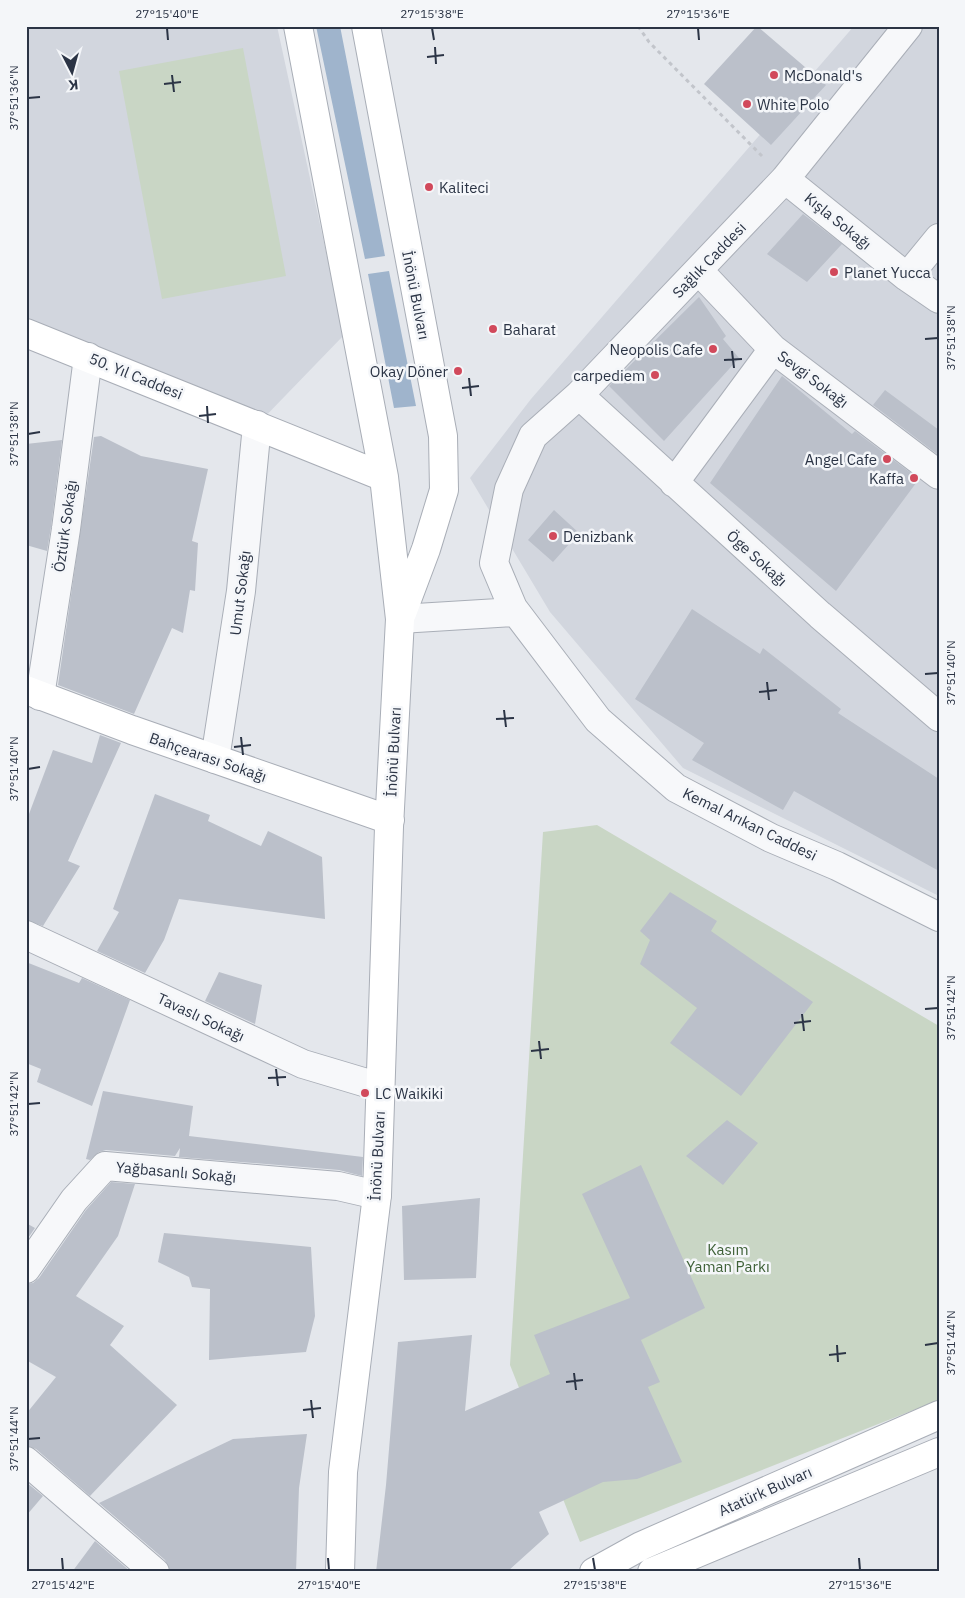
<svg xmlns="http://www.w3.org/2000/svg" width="965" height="1598" viewBox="0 0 965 1598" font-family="'IBM Plex Sans',sans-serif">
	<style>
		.built { fill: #d2d6de }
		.green { fill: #c9d6c5 }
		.water { fill: #9fb4cc }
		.building { fill: #bbc0ca }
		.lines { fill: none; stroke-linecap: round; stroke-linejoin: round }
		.street-casing { stroke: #a9aeb7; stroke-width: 30 }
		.secondary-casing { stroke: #a9aeb7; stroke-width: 30 }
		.path { stroke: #c2c5cb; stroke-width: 3; stroke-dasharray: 4 4; stroke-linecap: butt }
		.street { stroke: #f7f8fa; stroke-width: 28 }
		.secondary { stroke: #fff; stroke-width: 28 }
		.ticks { fill: none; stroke: #2b3445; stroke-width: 2 }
		.poi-dot { fill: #d1495b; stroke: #f4f6f9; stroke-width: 2 }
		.labels { text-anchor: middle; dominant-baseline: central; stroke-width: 5; stroke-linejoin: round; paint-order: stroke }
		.poi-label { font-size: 15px; fill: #2b3445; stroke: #f4f6f9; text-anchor: start }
		.street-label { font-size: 15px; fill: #2b3445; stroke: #f4f6f9 }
		.park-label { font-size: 15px; fill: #3f6138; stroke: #f4f6f9 }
		.neatline { fill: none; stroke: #2b3445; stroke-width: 2 }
		.ticks-label { font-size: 12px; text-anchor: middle; fill: #2b3445 }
	</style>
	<rect width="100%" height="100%" fill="#e4e7ec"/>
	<!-- built -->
	<path class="built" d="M26 26H277L344 335 257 425 26 326Z
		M854 26H939V896L683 768 550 612 470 478 531 399Z"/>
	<!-- green -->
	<path class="green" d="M243 48 286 276 162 299 119 71Z
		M597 825 939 1026V1400L580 1542 510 1365 543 832Z"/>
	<!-- water -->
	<path class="water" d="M316 26H340L385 256 365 259Z
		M389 271 416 406 394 408 368 274Z"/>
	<!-- building -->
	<path class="building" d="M757 26 826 85 771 145 704 84Z
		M803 214 842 244 807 282 767 254Z
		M699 297 726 336 723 339 739 358 664 441 609 386Z
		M782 376 852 434 855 431 919 479 836 591 710 483Z
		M885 390 939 430 937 454 873 405Z
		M101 436 141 456 208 469 192 541 198 543 195 591 190 590 183 633 172 628 134 714 58 685 94 437Z
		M62 440 51 527 47 551 26 545V444Z
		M554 510 579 533 553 562 528 540Z
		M692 609 760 654 763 648 841 709 838 713 939 779V871L794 791 783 810 692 760 704 743 635 699Z
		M100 735 121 743 68 861 80 866 43 926 26 920V822L53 750 92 763Z
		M155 794 210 815 208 821 261 846 268 831 322 857 325 919 179 899 164 940 145 973 97 951 119 912 113 909Z
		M670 892 717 921 711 931 813 1002 741 1096 670 1043 697 1008 640 964 650 940 640 931Z
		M26 962 79 983 82 978 130 1000 92 1106 37 1082 41 1069 26 1063Z
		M219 972 262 985 255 1024 205 1001Z
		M103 1091 193 1106 189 1136 363 1157 362 1176 339 1170 179 1157 180 1148 175 1156 106 1150 99 1152 90 1160 86 1159Z
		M727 1120 758 1143 723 1185 686 1156Z
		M641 1165 705 1308 641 1340 660 1382 648 1387 682 1462 637 1479 603 1482 539 1512 549 1534 507 1572H376L386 1485 398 1342 472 1335 465 1411 550 1374 534 1335 630 1298 582 1194Z
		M111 1182 135 1184 118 1236 76 1296 124 1326 110 1345 177 1405 90 1496 36 1449 26 1446V1414L56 1377 26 1360V1284L33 1283 39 1278 86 1210Z
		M480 1198 476 1278 404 1280 402 1206Z
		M26 1223 35 1228 26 1241Z
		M164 1233 311 1247 315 1316 306 1352 209 1360 210 1289 192 1287 189 1277 158 1262Z
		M307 1434 299 1488 296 1572H170L165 1560 99 1503 233 1439Z
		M26 1482 43 1496 26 1516Z
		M95 1541 131 1572H72Z"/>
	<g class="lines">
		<!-- street casing -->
		<g class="street-casing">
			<path id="street" d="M908 26 785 179 579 395 533 436 509 489 494 563 513 608 598 720 676 788 771 838 837 866 939 917
				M785 179 907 277 939 299
				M699 271 773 349 939 475
				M907 277 939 238
				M579 395 820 615 939 717
				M674 483 773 349
				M400 619 515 612
				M40 696 66 529 88 357
				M215 759 241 591 257 425
				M26 935 303 1064 380 1087
				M26 1269 74 1200 105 1166 338 1186 377 1195
				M26 1461 155 1572"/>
		</g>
		<!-- secondary casing -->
		<g class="secondary-casing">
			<path id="secondary" d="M298 26 384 477 400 619 389 827 377 1195 343 1472 340 1572
				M366 26 443 436 444 490 426 549 402 613
				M26 333 384 477
				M26 690 132 730 390 820
				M594 1572 641 1546 939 1415
				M652 1572 939 1452"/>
		</g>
		<!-- path -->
		<path class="path" d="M638 26 649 42 762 156"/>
		<!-- street -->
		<use href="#street" class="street"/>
		<!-- secondary -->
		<use href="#secondary" class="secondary"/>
	</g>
	<!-- ticks -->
	<path class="ticks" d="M167 28 168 40M432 28 434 40M698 28 699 40M435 47 436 64M427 57 444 55M172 75 174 92M164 84 181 82M28 98 40 97M925 339 938 338M732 351 734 368M724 360 742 359M469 378 471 396M462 388 479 386M207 406 208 423M199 416 216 414M28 434 40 432M925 674 938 673M767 682 769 700M759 692 777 690M504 710 506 727M496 719 514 718M241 737 243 755M234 747 251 745M28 769 40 767M925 1009 938 1008M802 1014 804 1031M794 1023 811 1021M539 1041 541 1059M531 1051 549 1049M276 1069 278 1086M268 1078 286 1077M28 1104 40 1103M837 1345 838 1362M925 1345 938 1343M829 1355 846 1353M574 1373 576 1390M566 1382 583 1380M311 1400 313 1418M303 1410 321 1408M28 1439 40 1438M62 1558 63 1570M328 1558 329 1570M593 1558 595 1570M859 1558 860 1570"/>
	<!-- markers -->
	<g class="poi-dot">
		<circle cx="774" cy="75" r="5"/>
		<circle cx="747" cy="104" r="5"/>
		<circle cx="429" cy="187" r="5"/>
		<circle cx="834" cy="272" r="5"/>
		<circle cx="493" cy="329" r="5"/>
		<circle cx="713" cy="349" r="5"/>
		<circle cx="458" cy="371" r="5"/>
		<circle cx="655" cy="375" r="5"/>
		<circle cx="887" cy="459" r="5"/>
		<circle cx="914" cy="478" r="5"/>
		<circle cx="553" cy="536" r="5"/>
		<circle cx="365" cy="1093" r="5"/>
	</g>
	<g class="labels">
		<!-- poi labels -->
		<g class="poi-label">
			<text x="784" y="75">McDonald's</text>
			<text x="757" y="104">White Polo</text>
			<text x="439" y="187">Kaliteci</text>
			<text x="844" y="272">Planet Yucca</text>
			<text x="503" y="329">Baharat</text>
			<text x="703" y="349" text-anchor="end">Neopolis Cafe</text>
			<text x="448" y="371" text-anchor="end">Okay Döner</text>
			<text x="645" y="375" text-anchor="end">carpediem</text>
			<text x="877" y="459" text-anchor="end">Angel Cafe</text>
			<text x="904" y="478" text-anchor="end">Kaffa</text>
			<text x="563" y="536">Denizbank</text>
			<text x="375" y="1093">LC Waikiki</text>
		</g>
		<!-- street labels -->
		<g class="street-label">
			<text transform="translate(838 221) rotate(39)">Kışla Sokağı</text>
			<text transform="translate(709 260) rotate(-46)">Sağlık Caddesi</text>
			<text transform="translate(416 295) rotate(79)">İnönü Bulvarı</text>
			<text transform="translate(136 376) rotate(22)">50. Yıl Caddesi</text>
			<text transform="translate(813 379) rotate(37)">Sevgi Sokağı</text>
			<text transform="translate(65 526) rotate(-82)">Öztürk Sokağı</text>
			<text transform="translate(757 558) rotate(42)">Öge Sokağı</text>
			<text transform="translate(240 593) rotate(-83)">Umut Sokağı</text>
			<text transform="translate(393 752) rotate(-87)">İnönü Bulvarı</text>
			<text transform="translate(208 757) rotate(19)">Bahçearası Sokağı</text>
			<text transform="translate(750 824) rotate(26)">Kemal Arıkan Caddesi</text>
			<text transform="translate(201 1017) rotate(25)">Tavaslı Sokağı</text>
			<text transform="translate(377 1156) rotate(-87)">İnönü Bulvarı</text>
			<text transform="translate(176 1172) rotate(5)">Yağbasanlı Sokağı</text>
			<text transform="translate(765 1491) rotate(-24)">Atatürk Bulvarı</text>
		</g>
		<!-- park labels -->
		<g class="park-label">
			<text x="728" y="1249">Kasım<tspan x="728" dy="17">Yaman Parkı</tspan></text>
		</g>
	</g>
	<!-- border -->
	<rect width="965" height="1598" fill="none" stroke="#f4f6f9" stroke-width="55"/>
	<!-- north arrow -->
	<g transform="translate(72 72) rotate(174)" stroke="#f4f6f9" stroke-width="4" paint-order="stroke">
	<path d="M0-4L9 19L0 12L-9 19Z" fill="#2b3445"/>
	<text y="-8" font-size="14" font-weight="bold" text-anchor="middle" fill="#2b3445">K</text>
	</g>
	<rect x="28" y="28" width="910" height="1542" class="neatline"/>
	<g class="ticks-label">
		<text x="167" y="18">27°15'40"E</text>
		<text x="432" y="18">27°15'38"E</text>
		<text x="698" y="18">27°15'36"E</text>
		<text transform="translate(14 98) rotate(-90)" y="4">37°51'36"N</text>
		<text transform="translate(951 338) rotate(-90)" y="4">37°51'38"N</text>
		<text transform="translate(14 434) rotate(-90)" y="4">37°51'38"N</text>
		<text transform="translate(951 673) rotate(-90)" y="4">37°51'40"N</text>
		<text transform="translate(14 769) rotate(-90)" y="4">37°51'40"N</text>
		<text transform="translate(951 1008) rotate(-90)" y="4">37°51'42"N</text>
		<text transform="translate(14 1104) rotate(-90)" y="4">37°51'42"N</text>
		<text transform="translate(951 1343) rotate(-90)" y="4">37°51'44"N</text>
		<text transform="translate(14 1439) rotate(-90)" y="4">37°51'44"N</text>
		<text x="63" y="1589">27°15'42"E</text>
		<text x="329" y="1589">27°15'40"E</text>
		<text x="595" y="1589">27°15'38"E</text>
		<text x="860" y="1589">27°15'36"E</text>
	</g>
</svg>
